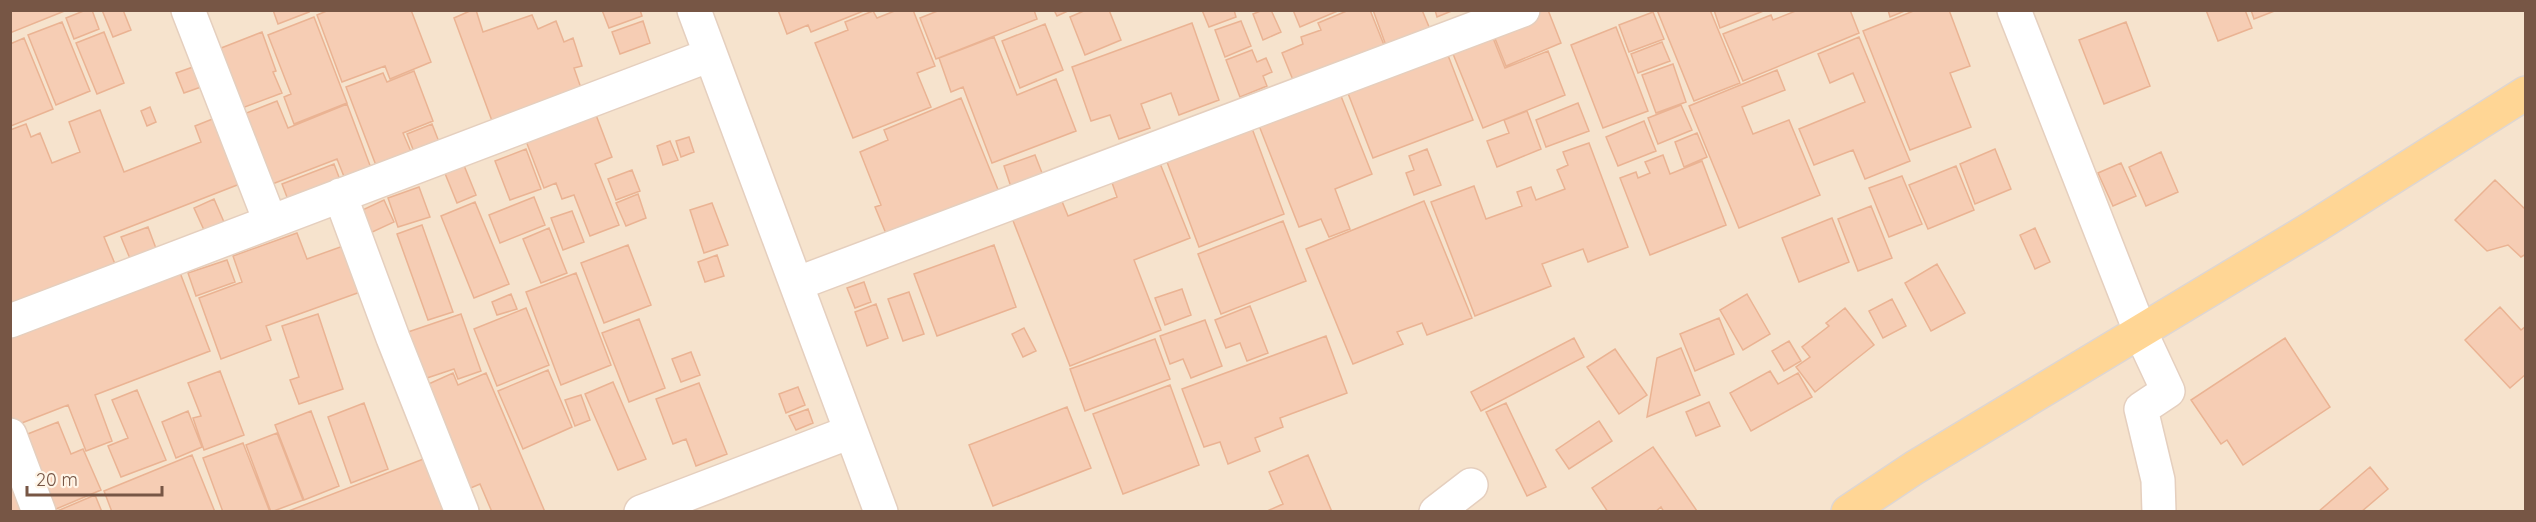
<svg xmlns="http://www.w3.org/2000/svg" width="2536" height="522" viewBox="0 0 2536 522" font-family="Quicksand,sans-serif">
	<style>
		.residential { fill: #f6e3cd }
		.building { fill: #f6cdb4; stroke: #eab393; stroke-width: 1.5 }
		.lines { fill: none; stroke-linecap: round; stroke-linejoin: round }
		.minor-casing { stroke: #e5cfbe; stroke-width: 36 }
		.major-casing { stroke: #ded6d2; stroke-width: 36 }
		.minor { stroke: #fff; stroke-width: 33 }
		.major { stroke: #ffd695; stroke-width: 33 }
	</style>
	<rect width="100%" height="100%" fill="#fef2df"/>
	<!-- residential -->
	<path class="residential" d="M11 11H2525V511H11Z"/>
	<!-- building -->
	<path class="building" d="M10 10H67L10 33Z
		M86 10H92L99 29 74 39 66 18Z
		M102 10H123L131 30 113 37Z
		M273 10H308L309 12 278 24Z
		M329 10H411L431 62 390 79 385 66 342 82 317 15Z
		M472 10H476L483 32 532 15 538 29 556 21 564 42 573 38 582 66 574 68 581 88 495 129 454 18Z
		M602 10H640L642 16 609 28Z
		M778 10H866L811 32 808 25 787 34Z
		M897 10H913L935 66 917 73 931 107 853 138 815 43 848 30 845 22 873 11 877 18Z
		M1034 10 1037 19 936 59 920 18 940 10Z
		M1054 10H1070L1057 16Z
		M1086 10H1109L1121 40 1085 55 1070 17Z
		M1202 10H1234L1236 17 1209 27Z
		M1263 10H1271L1281 32 1263 40 1253 14Z
		M1293 10H1340L1300 27Z
		M1349 10H1370L1386 50 1293 80 1282 53 1303 44 1301 37 1321 30 1318 23Z
		M1373 10H1422L1432 34 1388 51Z
		M1435 10H1454L1437 17Z
		M1530 10H1548L1561 43 1506 66 1490 26Z
		M1657 10H1710L1740 83 1694 101Z
		M1714 10H1766L1720 28Z
		M1798 10H1850L1859 33 1743 81 1723 34 1771 15 1773 20Z
		M1888 10H1907L1890 17Z
		M1916 10H1949L1970 66 1950 73 1971 127 1910 150 1863 31Z
		M2206 10H2245L2252 28 2218 41Z
		M2251 10H2277L2254 19Z
		M1653 12 1664 39 1629 52 1619 25Z
		M314 17 347 103 294 124 284 97 291 94 268 35Z
		M643 21 650 43 620 54 612 32Z
		M1241 21 1251 46 1225 57 1215 30Z
		M62 22 90 91 56 105 28 35Z
		M2126 22 2150 86 2104 104 2079 40Z
		M1192 23 1219 100 1179 115 1171 93 1141 104 1150 128 1119 139 1110 115 1091 121 1072 67Z
		M1045 24 1063 70 1020 88 1002 41Z
		M1616 27 1648 111 1603 128 1571 45Z
		M1489 28 1505 68 1548 51 1565 95 1483 128 1449 44Z
		M104 32 124 83 97 94 76 43Z
		M262 32 276 71 273 72 282 93 234 111 211 52Z
		M994 37 1017 95 1056 79 1076 131 992 163 963 87 951 92 939 58Z
		M1859 37 1910 161 1865 179 1853 150 1814 165 1799 129 1865 102 1853 73 1830 83 1818 54Z
		M24 38 53 109 11 126 10 44Z
		M1662 42 1670 61 1638 73 1631 54Z
		M1444 45 1473 120 1373 158 1344 83Z
		M1252 50 1257 62 1266 58 1272 72 1263 76 1267 86 1240 97 1226 60Z
		M1673 64 1686 102 1656 113 1642 75Z
		M193 67 201 87 184 93 176 73Z
		M1777 70 1785 90 1742 107 1753 134 1789 120 1820 195 1739 228 1689 106Z
		M414 71 433 121 403 133 412 154 377 168 346 87 383 73 387 82Z
		M1337 86 1372 174 1335 189 1350 229 1329 237 1321 219 1299 227 1256 118Z
		M961 98 999 192 887 236 875 207 881 205 860 152 888 140 884 130Z
		M277 101 288 128 347 104 371 168 345 179 337 159 262 188 234 118Z
		M1578 103 1589 131 1546 147 1536 120Z
		M1681 105 1692 130 1658 144 1648 118Z
		M150 107 156 122 147 126 141 111Z
		M100 110 124 172 201 142 195 126 225 114 250 180 104 237 115 264 10 305V130L26 124 31 137 40 133 52 163 80 152 69 122Z
		M1527 111 1541 149 1497 167 1487 141 1509 133 1504 120Z
		M596 115 612 157 595 164 619 225 590 236 574 195 562 199 556 183 544 188 526 141Z
		M1644 121 1656 151 1618 166 1606 137Z
		M1250 123 1284 214 1199 247 1164 154Z
		M432 124 441 147 416 157 407 134Z
		M1697 133 1707 157 1684 167 1675 142Z
		M689 137 694 152 681 157 676 141Z
		M670 141 678 160 663 165 657 146Z
		M1589 143 1628 247 1588 262 1583 249 1542 264 1551 286 1475 316 1431 202 1474 186 1486 219 1522 206 1517 192 1531 187 1536 200 1565 189 1557 170 1568 165 1563 152Z
		M526 149 541 189 510 200 495 161Z
		M1427 149 1441 185 1414 195 1406 173 1414 170 1409 156Z
		M1995 149 2011 189 1975 204 1960 164Z
		M2161 152 2178 192 2146 206 2129 167Z
		M1035 155 1044 178 1012 190 1004 166Z
		M1663 155 1670 174 1702 161 1726 225 1650 255 1620 178 1636 172 1638 178 1650 173 1645 162Z
		M1157 156 1190 238 1134 260 1161 330 1070 366 1010 213 1059 194 1068 216 1117 197 1109 174Z
		M463 163 476 195 457 203 444 171Z
		M2121 163 2136 196 2113 206 2098 173Z
		M334 164 342 185 290 205 282 184Z
		M1956 166 1974 210 1928 229 1909 185Z
		M632 170 640 191 616 200 608 179Z
		M1902 176 1922 224 1889 237 1869 188Z
		M2495 180 2526 210V254L2521 257 2508 245 2487 251 2455 220Z
		M419 187 430 217 398 227 388 198Z
		M638 194 646 218 626 226 616 203Z
		M534 197 545 225 500 243 489 215Z
		M214 199 224 222 204 230 194 208Z
		M384 200 394 222 368 234 358 212Z
		M1424 201 1472 318 1427 335 1422 323 1397 332 1403 344 1353 364 1306 249Z
		M475 202 509 284 474 298 441 216Z
		M712 203 728 245 704 253 690 210Z
		M1871 206 1892 258 1858 271 1838 219Z
		M572 211 584 242 563 250 551 218Z
		M1832 218 1849 262 1799 282 1782 238Z
		M1283 221 1306 281 1221 314 1198 254Z
		M422 225 453 312 428 320 397 234Z
		M148 227 157 251 131 261 121 237Z
		M549 228 567 273 541 283 523 239Z
		M2035 228 2050 262 2035 269 2020 235Z
		M297 233 307 259 346 245 363 291 266 326 271 340 221 359 199 298 242 282 233 256Z
		M628 245 651 305 604 323 581 263Z
		M994 245 1016 307 937 336 914 274Z
		M717 255 724 276 705 282 698 262Z
		M227 260 235 282 196 296 188 273Z
		M1937 264 1965 313 1931 331 1905 283Z
		M179 270 210 351 95 395 112 441 86 451 68 405 14 426 10 418V335Z
		M576 273 611 365 561 385 526 292Z
		M864 282 871 302 855 308 847 288Z
		M1182 289 1191 315 1165 325 1155 298Z
		M909 292 924 334 903 341 888 299Z
		M511 294 517 309 497 315 492 302Z
		M1747 294 1770 334 1743 350 1720 310Z
		M1892 299 1906 326 1883 338 1869 311Z
		M876 304 888 338 867 346 855 312Z
		M1250 306 1268 353 1247 361 1240 343 1226 348 1215 320Z
		M2500 307 2521 330 2526 326V374L2510 388 2465 340Z
		M526 308 549 365 497 386 474 329Z
		M1845 308 1874 345 1815 392 1796 367 1810 357 1802 347 1829 326 1826 323Z
		M318 314 343 389 299 404 290 380 299 377 282 326Z
		M461 314 481 371 458 379 454 369 424 379 408 332Z
		M1719 318 1734 354 1695 371 1680 334Z
		M639 319 665 388 629 402 602 333Z
		M1205 320 1222 366 1191 378 1183 359 1170 364 1160 336Z
		M1024 328 1036 351 1023 357 1012 334Z
		M1326 336 1347 393 1280 418 1283 427 1255 438 1260 451 1228 464 1220 442 1204 447 1182 389Z
		M1574 338 1584 357 1481 411 1471 392Z
		M2285 338 2330 407 2243 465 2227 440 2221 444 2191 400Z
		M1155 339 1170 379 1085 411 1070 369Z
		M1789 341 1801 361 1784 371 1772 351Z
		M1681 348 1700 395 1647 417 1657 358Z
		M1615 349 1647 395 1619 414 1587 367Z
		M691 352 700 375 681 382 672 359Z
		M548 370 572 427 523 449 498 391Z
		M220 371 244 435 204 450 193 418 201 416 188 383Z
		M1770 371 1778 384 1798 373 1812 397 1751 431 1730 393Z
		M453 373 458 385 486 373 545 512H492L480 484 466 490 422 387Z
		M613 382 646 459 618 470 585 394Z
		M699 383 727 454 696 466 686 439 673 444 656 399Z
		M1170 385 1199 465 1123 494 1093 414Z
		M798 387 805 405 786 413 779 394Z
		M137 390 166 460 121 477 108 446 128 438 112 400Z
		M581 395 590 420 575 426 565 400Z
		M1709 402 1720 426 1696 436 1686 412Z
		M364 403 388 469 351 483 328 417Z
		M1506 403 1546 487 1527 496 1486 412Z
		M1067 407 1091 468 993 506 969 445Z
		M808 409 813 423 796 430 789 416Z
		M188 411 202 447 176 458 162 422Z
		M311 411 339 486 304 500 275 425Z
		M1599 421 1612 441 1569 469 1556 450Z
		M58 422 71 454 83 449 101 490 49 512 15 439Z
		M277 433 303 500 271 512 246 445Z
		M243 443 270 512H223L203 458Z
		M1653 447 1697 511 1664 512 1661 507 1655 512H1608L1592 488Z
		M10 448 36 512H10Z
		M192 455 215 512H112L104 491Z
		M1308 455 1332 512H1265L1283 504 1269 472Z
		M426 458 446 512H286Z
		M2370 467 2388 489 2361 512H2318Z
		M95 495 102 512H55Z"/>
	<g class="lines">
		<!-- minor casing -->
		<g class="minor-casing">
			<path id="minor" d="M188 10 270 221
				M694 10 881 512
				M2014 10 2140 331 2168 391 2141 409 2158 480 2159 512
				M340 195 393 338 462 512
				M796 284 1523 10
				M10 321 710 55
				M10 435 39 512
				M641 512 850 432
				M1436 512 1471 485"/>
		</g>
		<!-- major casing -->
		<g class="major-casing">
			<path id="major" d="M1848 512 1914 468 2317 225 2526 93"/>
		</g>
		<!-- minor -->
		<use href="#minor" class="minor"/>
		<!-- major -->
		<use href="#major" class="major"/>
	</g>
	<!-- border -->
	<rect width="2536" height="522" fill="none" stroke="#775645" stroke-width="24"/>
	<!-- scale -->
	<path d="M27 486v9h135v-9" fill="none" stroke="#775645" stroke-width="3"/>
	<text x="36" y="486" font-size="18" fill="#775645" stroke="#fff5e7" stroke-width="4.5" paint-order="stroke">20 m</text>
</svg>
